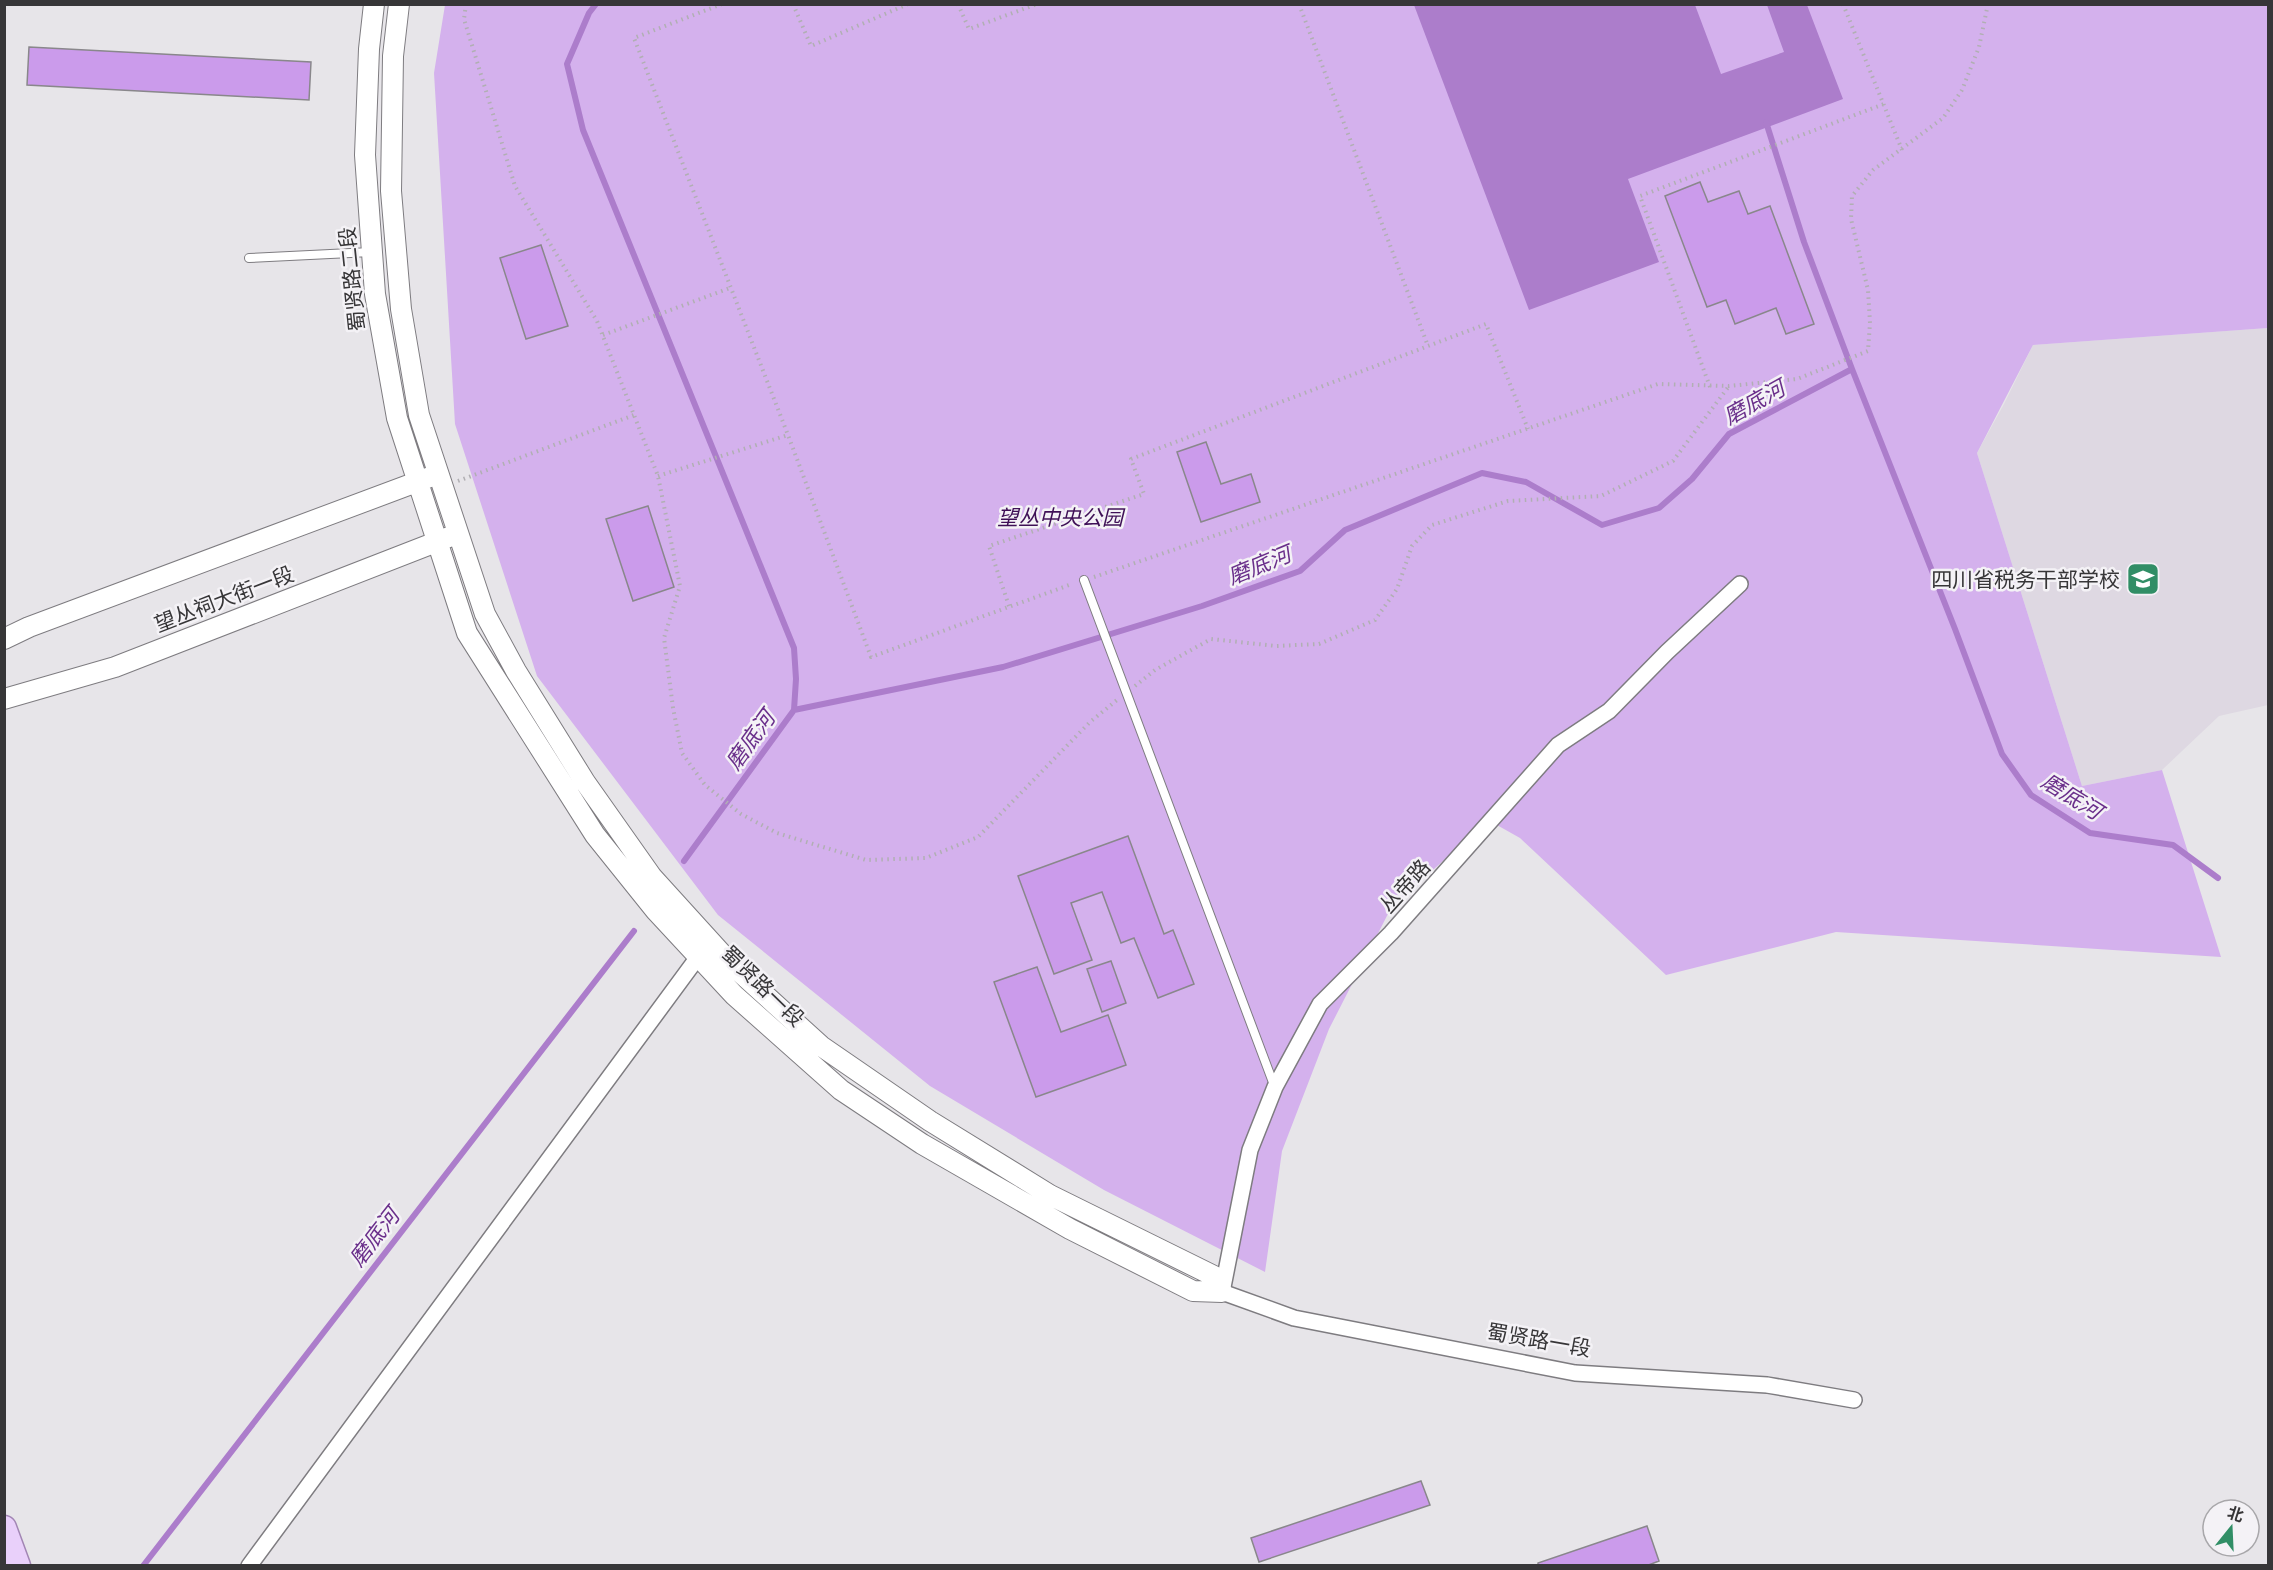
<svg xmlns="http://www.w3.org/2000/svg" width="2273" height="1570" viewBox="0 0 2273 1570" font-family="Lora,'Noto Sans SC',serif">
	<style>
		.built { fill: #ded8e2 }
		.green { fill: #d4b1ed }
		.water { fill: #ac7dcb }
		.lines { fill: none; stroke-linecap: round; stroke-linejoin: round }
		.stream { stroke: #ac7dcb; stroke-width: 6 }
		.building { fill: #cb9beb; stroke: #89878b; stroke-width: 1.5 }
		.service-casing { stroke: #7e7c80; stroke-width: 10 }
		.minor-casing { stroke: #7e7c80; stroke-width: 18 }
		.tertiary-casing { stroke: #7e7c80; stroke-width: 22 }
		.primary-casing { stroke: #a286b4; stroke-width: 27 }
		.path { stroke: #b1afb3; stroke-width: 4; stroke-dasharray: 1.5 4.5; stroke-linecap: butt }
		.service { stroke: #fff; stroke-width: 8 }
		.minor { stroke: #fff; stroke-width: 15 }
		.tertiary { stroke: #fff; stroke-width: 20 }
		.primary { stroke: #e9d0fa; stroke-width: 24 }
		.labels { text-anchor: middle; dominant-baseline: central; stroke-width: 5; stroke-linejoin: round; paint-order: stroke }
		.street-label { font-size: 21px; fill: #373638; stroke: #f4f2f6 }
		.park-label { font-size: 21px; font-style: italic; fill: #3f1057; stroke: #f4f2f6 }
		.poi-label { font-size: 21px; fill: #373638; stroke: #f4f2f6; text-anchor: end }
		.water-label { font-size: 22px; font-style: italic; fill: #6a2f8b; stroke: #f4f2f6 }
	</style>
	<rect width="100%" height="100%" fill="#e7e5e9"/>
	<!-- built -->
	<path class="built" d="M2268 328V705L2219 716 2162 770 2082 786 1977 453 2004 404 2033 345Z"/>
	<!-- green -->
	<path class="green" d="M445 5H2268V328L2033 345 1977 453 2082 786 2162 770 2221 957 1836 932 1666 975 1520 838 1488 820 1391 908 1329 1029 1282 1151 1265 1272 1104 1190 930 1086 718 915 537 676 455 424 434 73Z"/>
	<!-- water -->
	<path class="water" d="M1414 5H1695L1721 74 1784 52 1767 5H1807L1843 99 1628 179 1659 262 1529 310Z"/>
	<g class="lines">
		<!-- stream -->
		<path class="stream" d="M596 4 589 13 567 64 583 130 794 648 796 679 794 710
			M1852 369 1955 629 2002 754 2031 795 2090 833 2173 845 2218 878
			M684 861 794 710 1003 667 1202 606 1300 571 1345 530 1482 473 1526 482 1602 525 1659 508 1692 479 1729 434 1852 369 1804 242 1766 122
			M143 1566 634 931"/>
	</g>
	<!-- building -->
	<path class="building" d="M29 47 311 62 309 100 27 85Z
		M1700 182 1708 202 1739 191 1748 214 1770 206 1814 324 1786 334 1776 308 1735 324 1726 300 1707 307 1665 196Z
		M541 245 568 326 526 339 500 258Z
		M1206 442 1221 484 1251 474 1260 502 1201 522 1177 452Z
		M648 506 674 587 633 601 606 519Z
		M1128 836 1164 934 1173 930 1194 984 1158 998 1134 938 1121 943 1102 892 1071 903 1092 960 1054 974 1018 876Z
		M1111 961 1126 1003 1102 1012 1087 969Z
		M1037 967 1061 1032 1108 1015 1126 1065 1036 1097 994 982Z
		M1421 1481 1430 1505 1259 1562 1251 1538Z
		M1647 1526 1659 1561 1646 1566H1538V1563Z"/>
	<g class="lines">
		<!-- service casing -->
		<g class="service-casing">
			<path id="service" d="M249 258 371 252
				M1084 580 1274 1085"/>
		</g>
		<!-- minor casing -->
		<g class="minor-casing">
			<path id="minor" d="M1740 584 1667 652 1609 711 1558 745 1391 933 1320 1004 1275 1087 1250 1150 1222 1292 1294 1318 1575 1373 1767 1385 1854 1400
				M249 1566 698 957"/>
		</g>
		<!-- tertiary casing -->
		<g class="tertiary-casing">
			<path id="tertiary" d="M374 4 369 49 365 155 375 294 397 418 467 633 595 835 656 911 734 995 841 1090 922 1144 1070 1229 1193 1291 1222 1292 1214 1276 1050 1195 930 1121 821 1046 731 964 652 877 585 782 516 671 485 614 419 415 401 309 391 191 393 56 399 4
				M4 639 29 627 430 477
				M4 699 115 667 449 537"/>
		</g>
		<!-- primary casing -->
		<g class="primary-casing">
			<path id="primary" d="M4 1528 18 1566"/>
		</g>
		<!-- path -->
		<path class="path" d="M466 4 464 19 515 186 597 321 658 476 680 586 664 638 673 708 682 753 705 785 741 814 777 833 866 860 926 858 978 837 1090 722 1117 700
			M722 4 634 38 788 435 871 657 1072 584
			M793 4 811 46 908 4
			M958 4 969 29 1037 4
			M1299 4 1428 346
			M1843 4 1902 150
			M603 335 730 288
			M1710 387 1640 196 1884 104
			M658 476 788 435
			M458 481 634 415
			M1094 577 1658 384 1729 386 1797 379 1868 351 1870 323 1868 290 1851 219 1852 196 1873 170 1943 118 1962 90 1979 47 1988 4
			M1009 606 989 546 1144 494 1131 459 1486 324 1528 429
			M1135 686 1155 670 1211 639 1276 646 1319 644 1375 620 1397 589 1412 546 1432 525 1508 501 1601 496 1673 461 1729 386"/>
		<!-- service -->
		<use href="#service" class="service"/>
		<!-- minor -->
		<use href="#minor" class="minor"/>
		<!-- tertiary -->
		<use href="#tertiary" class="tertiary"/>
		<!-- primary -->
		<use href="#primary" class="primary"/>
	</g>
	<!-- icons -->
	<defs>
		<g id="school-square" transform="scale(1.725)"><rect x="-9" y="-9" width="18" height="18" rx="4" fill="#318e66" stroke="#f4f2f6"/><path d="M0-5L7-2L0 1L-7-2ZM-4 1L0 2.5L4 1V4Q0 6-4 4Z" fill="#fff"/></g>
	</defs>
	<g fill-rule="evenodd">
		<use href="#school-square" x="2143" y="579"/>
	</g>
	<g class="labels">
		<!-- street labels -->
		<g class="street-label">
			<text transform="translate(352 279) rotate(-96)">蜀贤路二段</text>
			<text transform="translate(224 599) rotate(-21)">望丛祠大街一段</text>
			<text transform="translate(1405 886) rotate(-48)">丛帝路</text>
			<text transform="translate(763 986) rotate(44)">蜀贤路一段</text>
			<text transform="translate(1539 1340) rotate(10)">蜀贤路一段</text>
		</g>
		<!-- park labels -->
		<g class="park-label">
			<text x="1060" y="517">望丛中央公园</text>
		</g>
		<!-- poi labels -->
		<g class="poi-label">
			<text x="2120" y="579">四川省税务干部学校</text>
		</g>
		<!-- water labels -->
		<g class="water-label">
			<text transform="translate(1754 402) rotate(-29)">磨底河</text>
			<text transform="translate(1259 565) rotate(-22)">磨底河</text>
			<text transform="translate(750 740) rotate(-54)">磨底河</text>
			<text transform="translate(2072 796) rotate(32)">磨底河</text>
			<text transform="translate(374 1237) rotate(-52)">磨底河</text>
		</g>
	</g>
	<!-- border -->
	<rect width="2273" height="1570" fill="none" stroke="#373638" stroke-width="12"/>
	<!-- north arrow -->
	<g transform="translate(2231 1528) rotate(18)"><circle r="28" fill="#f4f2f6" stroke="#a8a7aa" stroke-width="1.5"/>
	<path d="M0-4.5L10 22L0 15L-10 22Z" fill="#318e66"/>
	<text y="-9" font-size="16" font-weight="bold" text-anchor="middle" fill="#373638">北</text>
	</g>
</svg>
